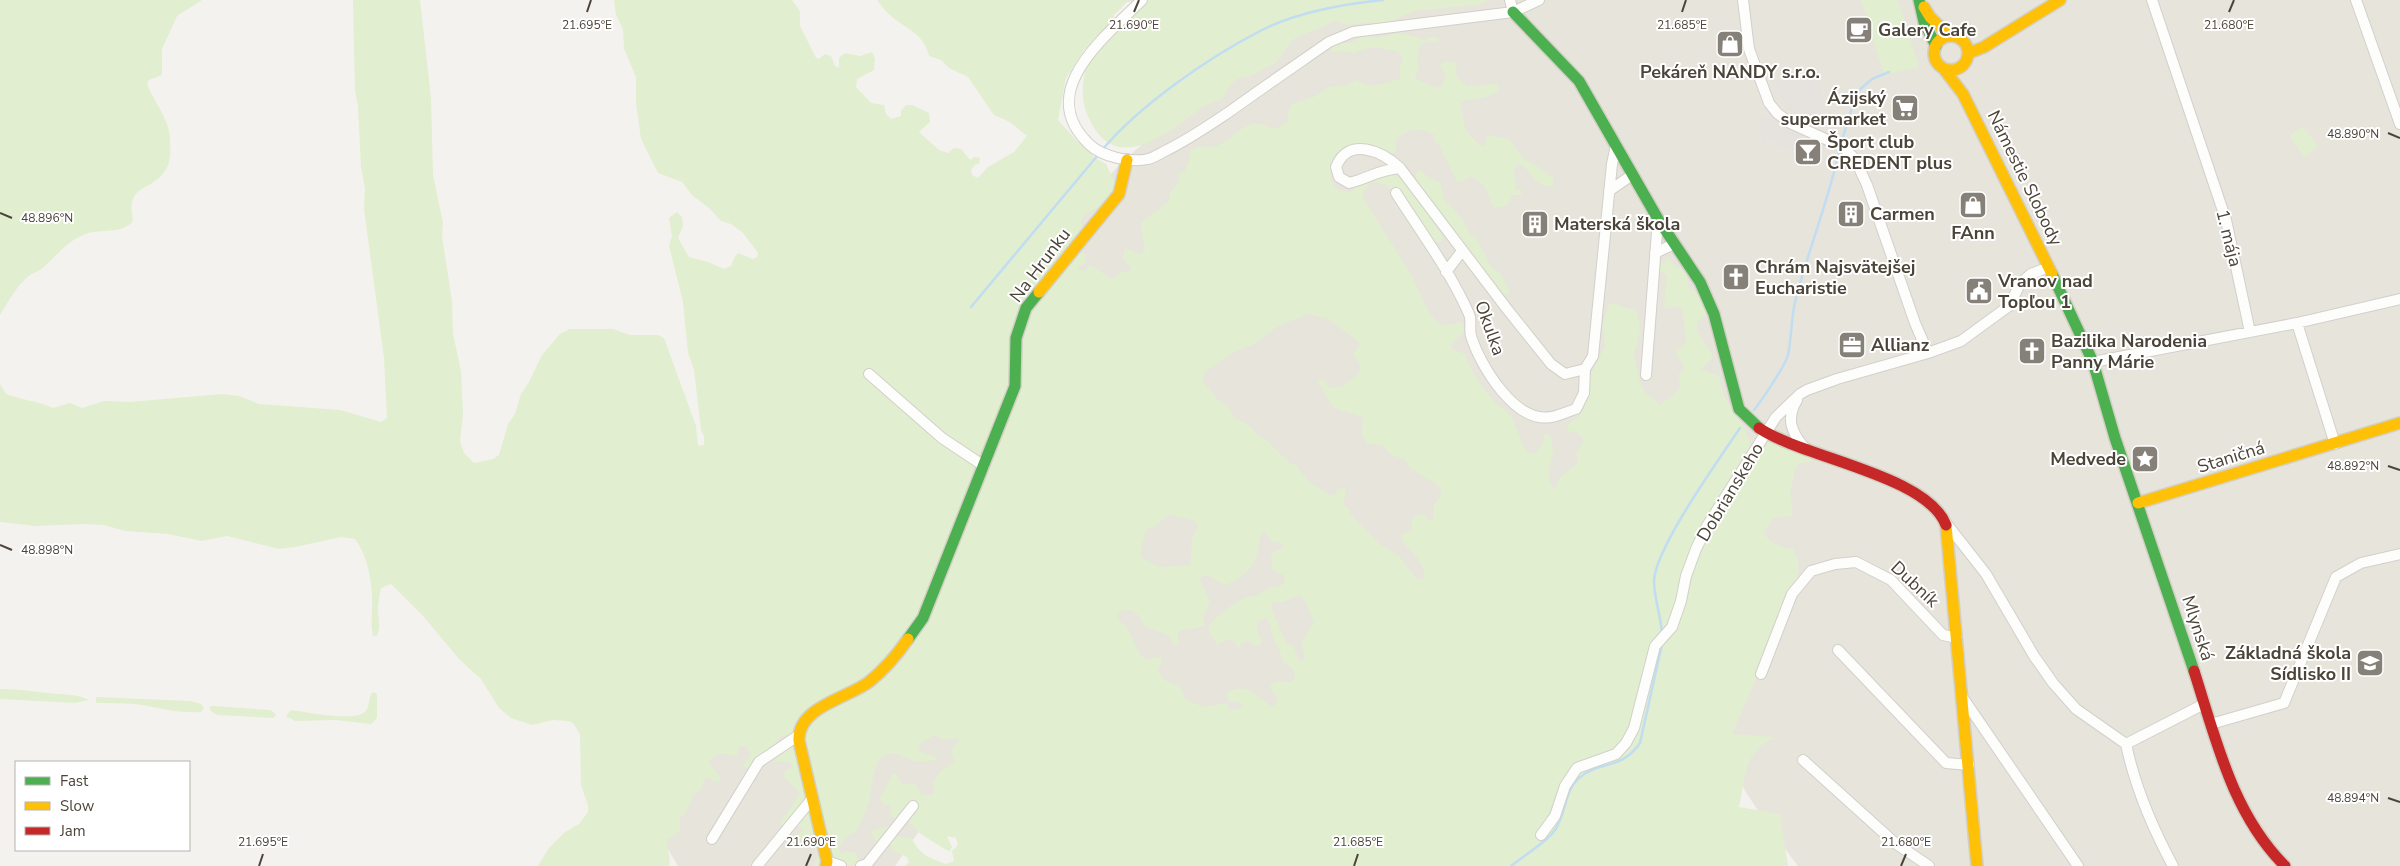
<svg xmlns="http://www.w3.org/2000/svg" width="2400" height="866" viewBox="0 0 2400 866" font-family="'Nunito Sans',sans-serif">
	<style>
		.residential { fill: #e7e4dc }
		.green { fill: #e1eecf; fill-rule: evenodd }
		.parking { fill: #e6e3df }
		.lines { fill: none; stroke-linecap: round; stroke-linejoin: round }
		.stream { stroke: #c0ddf1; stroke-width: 2.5 }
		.street-casing { stroke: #d2d0cb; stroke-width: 12 }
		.fast-casing { stroke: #d3cfc5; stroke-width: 14 }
		.slow-casing { stroke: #d3cfc5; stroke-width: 14 }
		.jam-casing { stroke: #d3cfc5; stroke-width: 14 }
		.street { stroke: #fdfdfc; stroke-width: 10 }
		.fast { stroke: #4caf50; stroke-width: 11 }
		.slow { stroke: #ffc107; stroke-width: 11 }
		.jam { stroke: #c62828; stroke-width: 11 }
		.ticks { fill: none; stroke: #4b4439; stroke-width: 2 }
		.labels { text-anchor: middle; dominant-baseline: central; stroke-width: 4; stroke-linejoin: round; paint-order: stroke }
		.poi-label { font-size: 18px; font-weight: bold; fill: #4b4439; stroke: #fff; text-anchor: start }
		.street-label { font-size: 18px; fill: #4b4439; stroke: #fff }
		.ticks-label { font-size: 12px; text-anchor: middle; fill: #4b4439; stroke: #fff; stroke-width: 4; stroke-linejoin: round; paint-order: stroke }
	</style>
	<rect width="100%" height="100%" fill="#f4f2ee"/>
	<!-- residential -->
	<path class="residential" d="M1112 0H2400V866H1798L1765 822 1725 759 1199 792 960 772 895 866H678L660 836 691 758 1052 237 1119 165 1222 73 1169 6Z"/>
	<!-- green -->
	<path class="green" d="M0 0H202L177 16 162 49V75L149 80 147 84C154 102 168 117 170 137 170 148 172 162 165 171 150 193 125 183 133 221 122 235 101 228 86 234 68 240 57 255 44 267 40 271 35 272 30 275 17 285 8 302 0 315Z
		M353 0H420L431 98 433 175 443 223 442 236 452 301 453 334 461 371 463 414 460 441 464 453 474 463 493 459 499 455 508 424 515 414 521 394 529 382 542 355 560 334 569 329H613L630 335H658L664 338 696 426 698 446 704 445V436L701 430 694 370 688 353 683 302 669 246 672 236 669 218 677 212 682 217 683 226 678 238 689 257 708 262 724 269 731 266 734 258 738 253 753 259 757 257 758 253 743 233 731 224 721 221 709 208 692 195 682 182 658 173 641 139 636 103V77L624 49 623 29 616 15 614 0H792L800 11V26L816 58 819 59 825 54 831 56 835 66 839 68V58L845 53 860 56 872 52 875 59 874 70 857 79 856 87 871 103 884 105 886 114 891 119 901 116V111L906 105H912L929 113 930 122 919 132 939 150 948 153 954 148 961 149 970 160 975 157 980 158 979 164H976L971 170 972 175 978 178 988 167 1014 152 1027 136 1010 122 994 115 968 77 949 68 941 60 929 56C924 33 905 29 890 15 885 11 881 5 877 0H1129L1114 15 1113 24 1147 0H1490L1478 5 1414 11 1381 25 1369 22 1349 25 1334 21C1322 28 1308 32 1296 38 1286 44 1283 57 1274 64 1271 65 1253 75 1250 76 1245 78 1240 77 1236 80 1229 85 1227 93 1222 98 1217 102 1210 103 1204 106 1175 127 1123 174 1094 128 1076 98 1083 80 1091 48L1085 49 1066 78 1058 120 1077 141 1085 146 1095 158 1106 164 1116 185C1111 190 1108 198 1105 202 1099 208 1089 210 1081 220L1082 236 1077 255 1083 252 1086 255 1085 263 1077 268 1085 271 1090 265 1112 279 1120 273 1130 271V266L1123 259 1125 248 1140 254 1145 251C1145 243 1140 227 1141 223L1170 200V192L1180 181 1178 174 1184 172 1188 164 1191 149 1200 146C1223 154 1233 128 1253 124 1260 122 1269 127 1276 129L1287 122 1289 108 1294 103 1314 97 1329 87 1348 85 1357 80C1371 90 1384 83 1400 79V67L1403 60 1399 52 1376 47 1364 49 1354 53 1341 51 1334 53 1328 48 1335 43H1350L1366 35C1382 40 1380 35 1394 34 1405 33 1416 37 1426 41L1427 38 1435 37 1438 39 1437 42 1429 41 1420 45 1417 56 1419 71 1415 75 1416 79 1436 88 1442 86 1446 77 1440 65C1446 60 1449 60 1457 63L1455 75 1467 86 1497 84 1499 90C1484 102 1471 96 1460 103L1466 131 1481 146H1486L1485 139 1489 135 1509 139 1524 160 1534 164 1553 178V186C1530 187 1533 169 1519 164L1514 168 1516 190 1521 189 1522 195H1512C1508 206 1505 208 1493 207L1486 188 1472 176 1463 181H1457L1443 154 1442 148 1435 142 1434 135C1422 126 1407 129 1396 139V151L1392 154 1342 151C1329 162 1326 178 1338 190L1351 192 1360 182 1390 165 1416 182V173L1421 170 1430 179 1440 182 1444 199 1462 219 1470 234 1478 240 1491 267 1500 273 1510 293 1502 296 1497 291 1485 270 1431 212V220L1444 238 1441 242H1435C1410 224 1406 184 1372 182L1364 191 1363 198 1412 276 1426 307 1434 319 1442 326 1462 322 1465 331 1451 344 1453 350 1465 354C1469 370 1485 392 1496 403 1500 407 1505 410 1509 414 1519 426 1517 444 1531 454L1536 453 1544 441V434L1550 435C1551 439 1553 444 1553 448 1553 464 1543 474 1553 489L1557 486 1559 479 1578 462 1576 452 1582 444 1583 437 1576 432 1568 431 1567 425 1577 418 1584 409 1590 375 1605 346 1603 323 1609 303C1618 303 1624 309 1634 309L1638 314 1640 332 1634 354 1640 382 1644 391 1660 405C1672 395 1684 392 1678 375L1685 368 1675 351 1684 345 1686 340 1682 307 1668 308 1664 306 1667 275 1659 271 1656 265 1668 259 1680 269 1686 271 1689 287 1700 297 1706 311 1705 316 1697 322C1696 338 1709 344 1713 357L1701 369 1719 376C1721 383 1722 392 1726 399 1734 415 1748 429 1751 447L1756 448 1768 439 1804 451 1813 462 1799 463 1796 466 1790 493 1793 516 1773 518 1763 533C1772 544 1779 547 1793 549L1798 560V583L1732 734 1776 737C1743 751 1746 776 1739 807L1780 814 1788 866H905L909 862 907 857 893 851 887 838 876 841 871 834 873 830 890 826 898 837 912 838C919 855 930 858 946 864L954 861 952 851 958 845 956 838 947 836 952 847 950 851 946 850 919 833 911 823 895 819 890 813 891 806 883 804 880 798 893 774H896L903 784H915L922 795H933C934 774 937 774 954 762L951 750 959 741 958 738 944 740 934 735 920 744 919 749 921 752 937 757 935 763 934 760C928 760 920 763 914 761 906 758 898 753 889 754 873 755 872 787 870 797 868 806 862 823 856 830 848 839 843 835 839 849L841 853 847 851 855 852 861 866H841L822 860 817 866H812L821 853 818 838 807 842 803 839H799L796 835 803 831 799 826 781 825 780 822C785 816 798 799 799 792L784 777 785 771 791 768V764L784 761 775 762 777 756 791 748 797 753 791 736 782 735 773 748 747 769 743 765 751 755 746 746 739 747 737 756C720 756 723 747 708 762L721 778 720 782H715L707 777 704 780 701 789 693 795 687 811 680 818V831L667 840C667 850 671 856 669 866H538L548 849 564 833 579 824 588 812V805L581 785 580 734 573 723 569 721 553 720 532 725 511 718 499 708 481 679 459 659 423 616 391 584 381 588C380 594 378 602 378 608 378 618 381 626 377 636H373C370 622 373 610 372 596 371 577 367 555 355 539L341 537 295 547 279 549 227 536 202 541 168 534 125 531 104 525 83 524 36 526 0 522V384L6 394C22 400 38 401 53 408L70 403 82 408 104 401 130 402 222 394 239 396 259 404 340 410 381 422 387 418 384 358 364 209 365 188 361 167 358 106 355 91ZM1308 314 1328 319 1358 341 1359 346 1353 354 1360 364 1359 373 1343 386 1329 388 1323 379 1319 380 1318 383C1326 390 1327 402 1334 407 1342 412 1354 413 1364 418L1361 433 1367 443 1383 446 1392 455 1404 459 1411 469 1435 483 1442 490 1440 497 1434 504 1433 520H1429L1425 515 1418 514 1411 521 1412 530 1402 535 1401 539C1409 551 1428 564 1424 579L1421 580 1415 577 1399 556 1380 544 1350 514V511L1343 503 1346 495 1345 488 1337 489 1336 494 1331 496 1308 481 1297 466 1290 463 1265 439 1257 435 1250 426 1235 418 1228 407 1217 399 1202 380 1205 372 1234 352 1254 344 1278 326ZM1169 514 1195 521 1198 526 1192 539 1190 565 1160 567 1142 558 1141 551 1146 530 1156 526ZM1264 530 1271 541 1284 544 1282 548 1271 554 1272 569 1283 575 1285 581 1282 585 1266 589 1257 596C1243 593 1219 615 1209 625V632L1217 645 1227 639 1236 643 1238 650 1241 644 1246 641 1259 646 1262 640C1257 633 1255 630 1259 621L1267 618C1270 624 1271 628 1272 634 1273 643 1281 647 1282 661L1294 670 1295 678 1290 682 1278 681 1270 684 1271 690 1278 698 1274 707C1259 702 1248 678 1226 694L1229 701 1242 703V706L1238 709H1230L1227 703 1204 707 1186 700 1179 685C1168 683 1161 680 1158 669L1162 662 1161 657 1145 659C1129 646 1137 631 1119 621L1118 615 1123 610C1142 609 1139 623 1148 628 1158 635 1171 629 1173 645H1178L1179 641 1177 634 1180 631 1204 626V615L1210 601 1200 581 1201 577 1207 575 1225 585C1237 581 1249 573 1255 560 1260 550 1257 540 1264 530ZM1300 595 1306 602 1314 622 1301 644 1305 657 1302 661 1298 659 1294 647 1286 642 1271 607 1274 602H1283Z
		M1861 0H1898L1919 67 1884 75Z
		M2302 126 2318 146 2305 157 2289 136Z
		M0 689C16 689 31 691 47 693 62 695 75 693 89 700L75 703 0 699Z
		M373 692 377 694V718L371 724 336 720 295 721 286 716 291 710C306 712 354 722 365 712 369 708 369 700 371 694Z
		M96 697 191 701 201 704 204 708 201 712C180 714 157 707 135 704 122 703 109 703 96 703Z
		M213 706 270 710 276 714 274 718 217 715 211 711 209 707Z"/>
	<!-- parking -->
	<path class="parking" d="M1816 69 1826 107 1836 111 1828 131 1785 109 1775 83Z
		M1772 116 1786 129 1803 136 1804 145 1779 148 1778 140 1763 143 1758 122 1761 118Z"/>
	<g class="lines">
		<!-- stream -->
		<path class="stream" d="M1841 143 1857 92 1872 79 1889 72
			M1102 150C1140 105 1209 57 1262 30 1298 12 1343 4 1383 0
			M971 307 1098 155
			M1754 410C1762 400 1785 366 1788 355 1792 336 1791 316 1796 298 1809 248 1829 199 1840 148
			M1662 634C1661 616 1654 598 1654 581 1655 548 1720 458 1740 428
			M1511 866C1523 856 1547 842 1555 830 1566 814 1564 791 1579 778 1599 760 1621 771 1640 743L1662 644"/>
		<!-- street casing -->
		<g class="street-casing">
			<path id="street" d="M1142 0C1105 37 1033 92 1090 145 1103 157 1131 163 1148 159 1153 158 1159 154 1165 151 1188 140 1208 126 1229 112 1262 88 1296 65 1329 42L1353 32 1513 12 1539 0
				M1510 0 1513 12
				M1743 0 1749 49 1769 103 1777 113 1790 123 1843 147 1855 159 1867 185 1915 323 1928 353
				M2152 0 2226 220 2250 332
				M2356 0 2400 124
				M1400 168C1377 170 1370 178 1349 183L1339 177 1336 167C1348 136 1382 151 1400 168L1507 309 1551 364 1565 374 1585 369
				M1609 191 1632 175
				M1396 193C1421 232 1450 271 1469 314 1472 320 1469 329 1471 336 1480 365 1515 424 1551 417 1559 416 1568 411 1576 409L1584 393 1585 369 1593 356 1612 164 1616 145
				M1655 253 1674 244
				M1446 272 1462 251
				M2297 323 2335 444
				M2093 362 2297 323 2400 299
				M869 374 942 438 984 466
				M1646 375 1658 219
				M1797 400C1786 418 1791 432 1804 447
				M1946 523 1986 574 2034 656 2053 683 2076 709 2126 744 2204 704
				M1838 650 1946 763 1969 765
				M1761 674 1792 594 1811 571 1835 564 1856 562 1891 580 1943 635 1957 638
				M1963 698 2078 866
				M2211 724 2284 703 2336 577 2361 563 2400 554
				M2126 744C2135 787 2152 827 2173 866
				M1803 760 1895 843 1929 866
				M1541 835 1555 816 1565 786 1577 768 1616 754 1626 743 1634 728 1655 646 1672 627 1681 601 1686 576 1696 549 1707 526 1776 417 1800 394 1807 390 1837 379 1928 353 1961 341 2009 306 2020 284 2031 274 2049 267
				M712 839 759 762 799 735
				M827 861 841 866
				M757 866 811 800
				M861 866 867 864 913 806"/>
		</g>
		<!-- fast casing -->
		<g class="fast-casing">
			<path id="fast" d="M1919 0 1924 22 1936 46
				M1513 12 1579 81 1658 219 1700 282 1714 314 1739 409 1759 428
				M2052 274 2093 362 2115 438 2194 671
				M908 639 923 618 1015 386 1016 338 1026 308 1039 292"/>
		</g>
		<!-- slow casing -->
		<g class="slow-casing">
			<path id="slow" d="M1924 7 1930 17 1950 36
				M1934 53a17 17 0 1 1 34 0a17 17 0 1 1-34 0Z
				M1969 53 1984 47 2060 0
				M1943 68 1963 94 2052 274
				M1039 292 1119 194 1127 160
				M2138 503 2400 423
				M1946 525 1977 866
				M826 866 827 861 799 741C797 707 848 698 869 682 884 670 897 655 908 639"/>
		</g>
		<!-- jam casing -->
		<g class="jam-casing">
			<path id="jam" d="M1759 428C1803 458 1927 475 1946 525
				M2194 671C2216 739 2232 813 2285 866"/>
		</g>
		<!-- street -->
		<use href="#street" class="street"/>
		<!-- fast -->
		<use href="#fast" class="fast"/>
		<!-- slow -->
		<use href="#slow" class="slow"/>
		<!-- jam -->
		<use href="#jam" class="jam"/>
	</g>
	<!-- ticks -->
	<path class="ticks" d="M587 12 591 0M1134 12 1139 0M1682 12 1686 0M2229 12 2234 0M2388 133 2400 138M0 213 12 218M2388 466 2400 470M0 545 12 550M2388 798 2400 802M259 866 263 854M806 866 811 854M1354 866 1358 854M1901 866 1906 854"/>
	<!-- icons -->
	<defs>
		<g id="cafe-square" transform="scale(1.4375)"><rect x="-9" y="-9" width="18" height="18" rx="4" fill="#868178" stroke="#fff"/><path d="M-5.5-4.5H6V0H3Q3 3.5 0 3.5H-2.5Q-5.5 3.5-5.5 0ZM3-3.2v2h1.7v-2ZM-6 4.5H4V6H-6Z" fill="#fff"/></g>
		<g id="shop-square" transform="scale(1.4375)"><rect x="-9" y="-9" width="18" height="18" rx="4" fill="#868178" stroke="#fff"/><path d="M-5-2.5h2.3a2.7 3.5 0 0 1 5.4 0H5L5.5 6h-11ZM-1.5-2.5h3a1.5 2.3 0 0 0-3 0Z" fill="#fff"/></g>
		<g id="supermarket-square" transform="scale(1.4375)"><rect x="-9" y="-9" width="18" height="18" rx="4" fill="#868178" stroke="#fff"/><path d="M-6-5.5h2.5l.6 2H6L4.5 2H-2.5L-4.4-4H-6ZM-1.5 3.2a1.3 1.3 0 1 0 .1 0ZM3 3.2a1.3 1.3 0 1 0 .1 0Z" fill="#fff"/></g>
		<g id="bar-square" transform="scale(1.4375)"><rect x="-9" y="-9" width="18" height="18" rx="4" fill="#868178" stroke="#fff"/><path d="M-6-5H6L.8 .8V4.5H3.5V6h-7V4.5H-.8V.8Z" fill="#fff"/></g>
		<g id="building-square" transform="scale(1.4375)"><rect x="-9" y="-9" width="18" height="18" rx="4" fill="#868178" stroke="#fff"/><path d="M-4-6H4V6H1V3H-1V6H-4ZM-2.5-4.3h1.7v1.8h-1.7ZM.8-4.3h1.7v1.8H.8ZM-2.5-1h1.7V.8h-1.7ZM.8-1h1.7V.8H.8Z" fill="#fff"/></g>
		<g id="church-square" transform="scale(1.4375)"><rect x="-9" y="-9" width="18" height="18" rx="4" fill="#868178" stroke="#fff"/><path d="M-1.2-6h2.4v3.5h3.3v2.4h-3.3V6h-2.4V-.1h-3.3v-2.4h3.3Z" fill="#fff"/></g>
		<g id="civic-square" transform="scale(1.4375)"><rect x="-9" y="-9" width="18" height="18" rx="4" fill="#868178" stroke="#fff"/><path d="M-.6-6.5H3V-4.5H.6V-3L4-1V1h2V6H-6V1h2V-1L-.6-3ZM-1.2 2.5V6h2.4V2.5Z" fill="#fff"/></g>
		<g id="office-square" transform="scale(1.4375)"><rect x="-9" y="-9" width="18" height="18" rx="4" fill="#868178" stroke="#fff"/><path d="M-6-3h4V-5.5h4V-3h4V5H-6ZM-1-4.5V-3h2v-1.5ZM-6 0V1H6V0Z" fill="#fff"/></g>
		<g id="sight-square" transform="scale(1.4375)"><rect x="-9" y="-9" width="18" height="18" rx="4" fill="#868178" stroke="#fff"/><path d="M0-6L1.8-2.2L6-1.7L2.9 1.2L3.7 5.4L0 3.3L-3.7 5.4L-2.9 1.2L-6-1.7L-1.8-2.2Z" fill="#fff"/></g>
		<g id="school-square" transform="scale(1.4375)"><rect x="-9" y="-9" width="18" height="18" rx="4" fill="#868178" stroke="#fff"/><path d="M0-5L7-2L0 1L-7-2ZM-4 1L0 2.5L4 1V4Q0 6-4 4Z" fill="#fff"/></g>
	</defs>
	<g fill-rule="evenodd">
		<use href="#cafe-square" x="1859" y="30"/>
		<use href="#shop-square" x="1730" y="44"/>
		<use href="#supermarket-square" x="1905" y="108"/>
		<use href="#bar-square" x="1808" y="152"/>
		<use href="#shop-square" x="1973" y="205"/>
		<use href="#building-square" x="1851" y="214"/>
		<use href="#building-square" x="1535" y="224"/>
		<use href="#church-square" x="1736" y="277"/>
		<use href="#civic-square" x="1979" y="291"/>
		<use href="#office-square" x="1852" y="345"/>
		<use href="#church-square" x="2032" y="351"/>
		<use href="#sight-square" x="2145" y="459"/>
		<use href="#school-square" x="2370" y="663"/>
	</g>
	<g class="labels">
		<!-- poi labels -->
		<g class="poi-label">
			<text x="1878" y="30">Galery Cafe</text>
			<text x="1730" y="72" text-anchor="middle">Pekáreň NANDY s.r.o.</text>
			<text x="1886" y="98" text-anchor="end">Ázijský<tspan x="1886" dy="21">supermarket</tspan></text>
			<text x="1827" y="142">Šport club<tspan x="1827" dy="21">CREDENT plus</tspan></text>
			<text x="1870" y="214">Carmen</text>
			<text x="1554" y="224">Materská škola</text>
			<text x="1973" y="233" text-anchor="middle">FAnn</text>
			<text x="1755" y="267">Chrám Najsvätejšej<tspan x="1755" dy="21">Eucharistie</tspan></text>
			<text x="1998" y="281">Vranov nad<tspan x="1998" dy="21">Topľou 1</tspan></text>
			<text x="2051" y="341">Bazilika Narodenia<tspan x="2051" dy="21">Panny Márie</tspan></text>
			<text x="1871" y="345">Allianz</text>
			<text x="2126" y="459" text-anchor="end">Medvede</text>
			<text x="2351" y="653" text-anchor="end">Základná škola<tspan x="2351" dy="21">Sídlisko II</tspan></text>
		</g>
		<!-- street labels -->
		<g class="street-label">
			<text transform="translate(2025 178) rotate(64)">Námestie Slobody</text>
			<text transform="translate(2229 238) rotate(76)">1. mája</text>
			<text transform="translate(1040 265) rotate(-53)">Na Hrunku</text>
			<text transform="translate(1490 328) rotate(70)">Okulka</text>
			<text transform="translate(2231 457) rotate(-17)">Staničná</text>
			<text transform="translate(1730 492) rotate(-59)">Dobrianskeho</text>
			<text transform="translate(1915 584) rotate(43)">Dubník</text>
			<text transform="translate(2198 628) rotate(72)">Mlynská</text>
		</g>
	</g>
	<g class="ticks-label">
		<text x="587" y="29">21.695°E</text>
		<text x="1134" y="29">21.690°E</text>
		<text x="1682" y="29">21.685°E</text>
		<text x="2229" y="29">21.680°E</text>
		<text x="2353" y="138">48.890°N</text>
		<text x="47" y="222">48.896°N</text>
		<text x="2353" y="470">48.892°N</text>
		<text x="47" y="554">48.898°N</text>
		<text x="2353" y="802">48.894°N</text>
		<text x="263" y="846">21.695°E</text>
		<text x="811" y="846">21.690°E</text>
		<text x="1358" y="846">21.685°E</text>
		<text x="1906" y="846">21.680°E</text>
	</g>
	<!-- legend -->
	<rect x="15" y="761" width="175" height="90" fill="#ffffff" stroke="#b7b4b0"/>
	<rect x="25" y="777" width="25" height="8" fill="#4caf50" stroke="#b7b4b0"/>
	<text x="60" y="786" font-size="15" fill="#4b4439">Fast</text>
	<rect x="25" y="802" width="25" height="8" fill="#ffc107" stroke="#b7b4b0"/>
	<text x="60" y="811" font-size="15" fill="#4b4439">Slow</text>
	<rect x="25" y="827" width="25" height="8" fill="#c62828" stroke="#b7b4b0"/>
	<text x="60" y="836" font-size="15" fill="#4b4439">Jam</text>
</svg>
